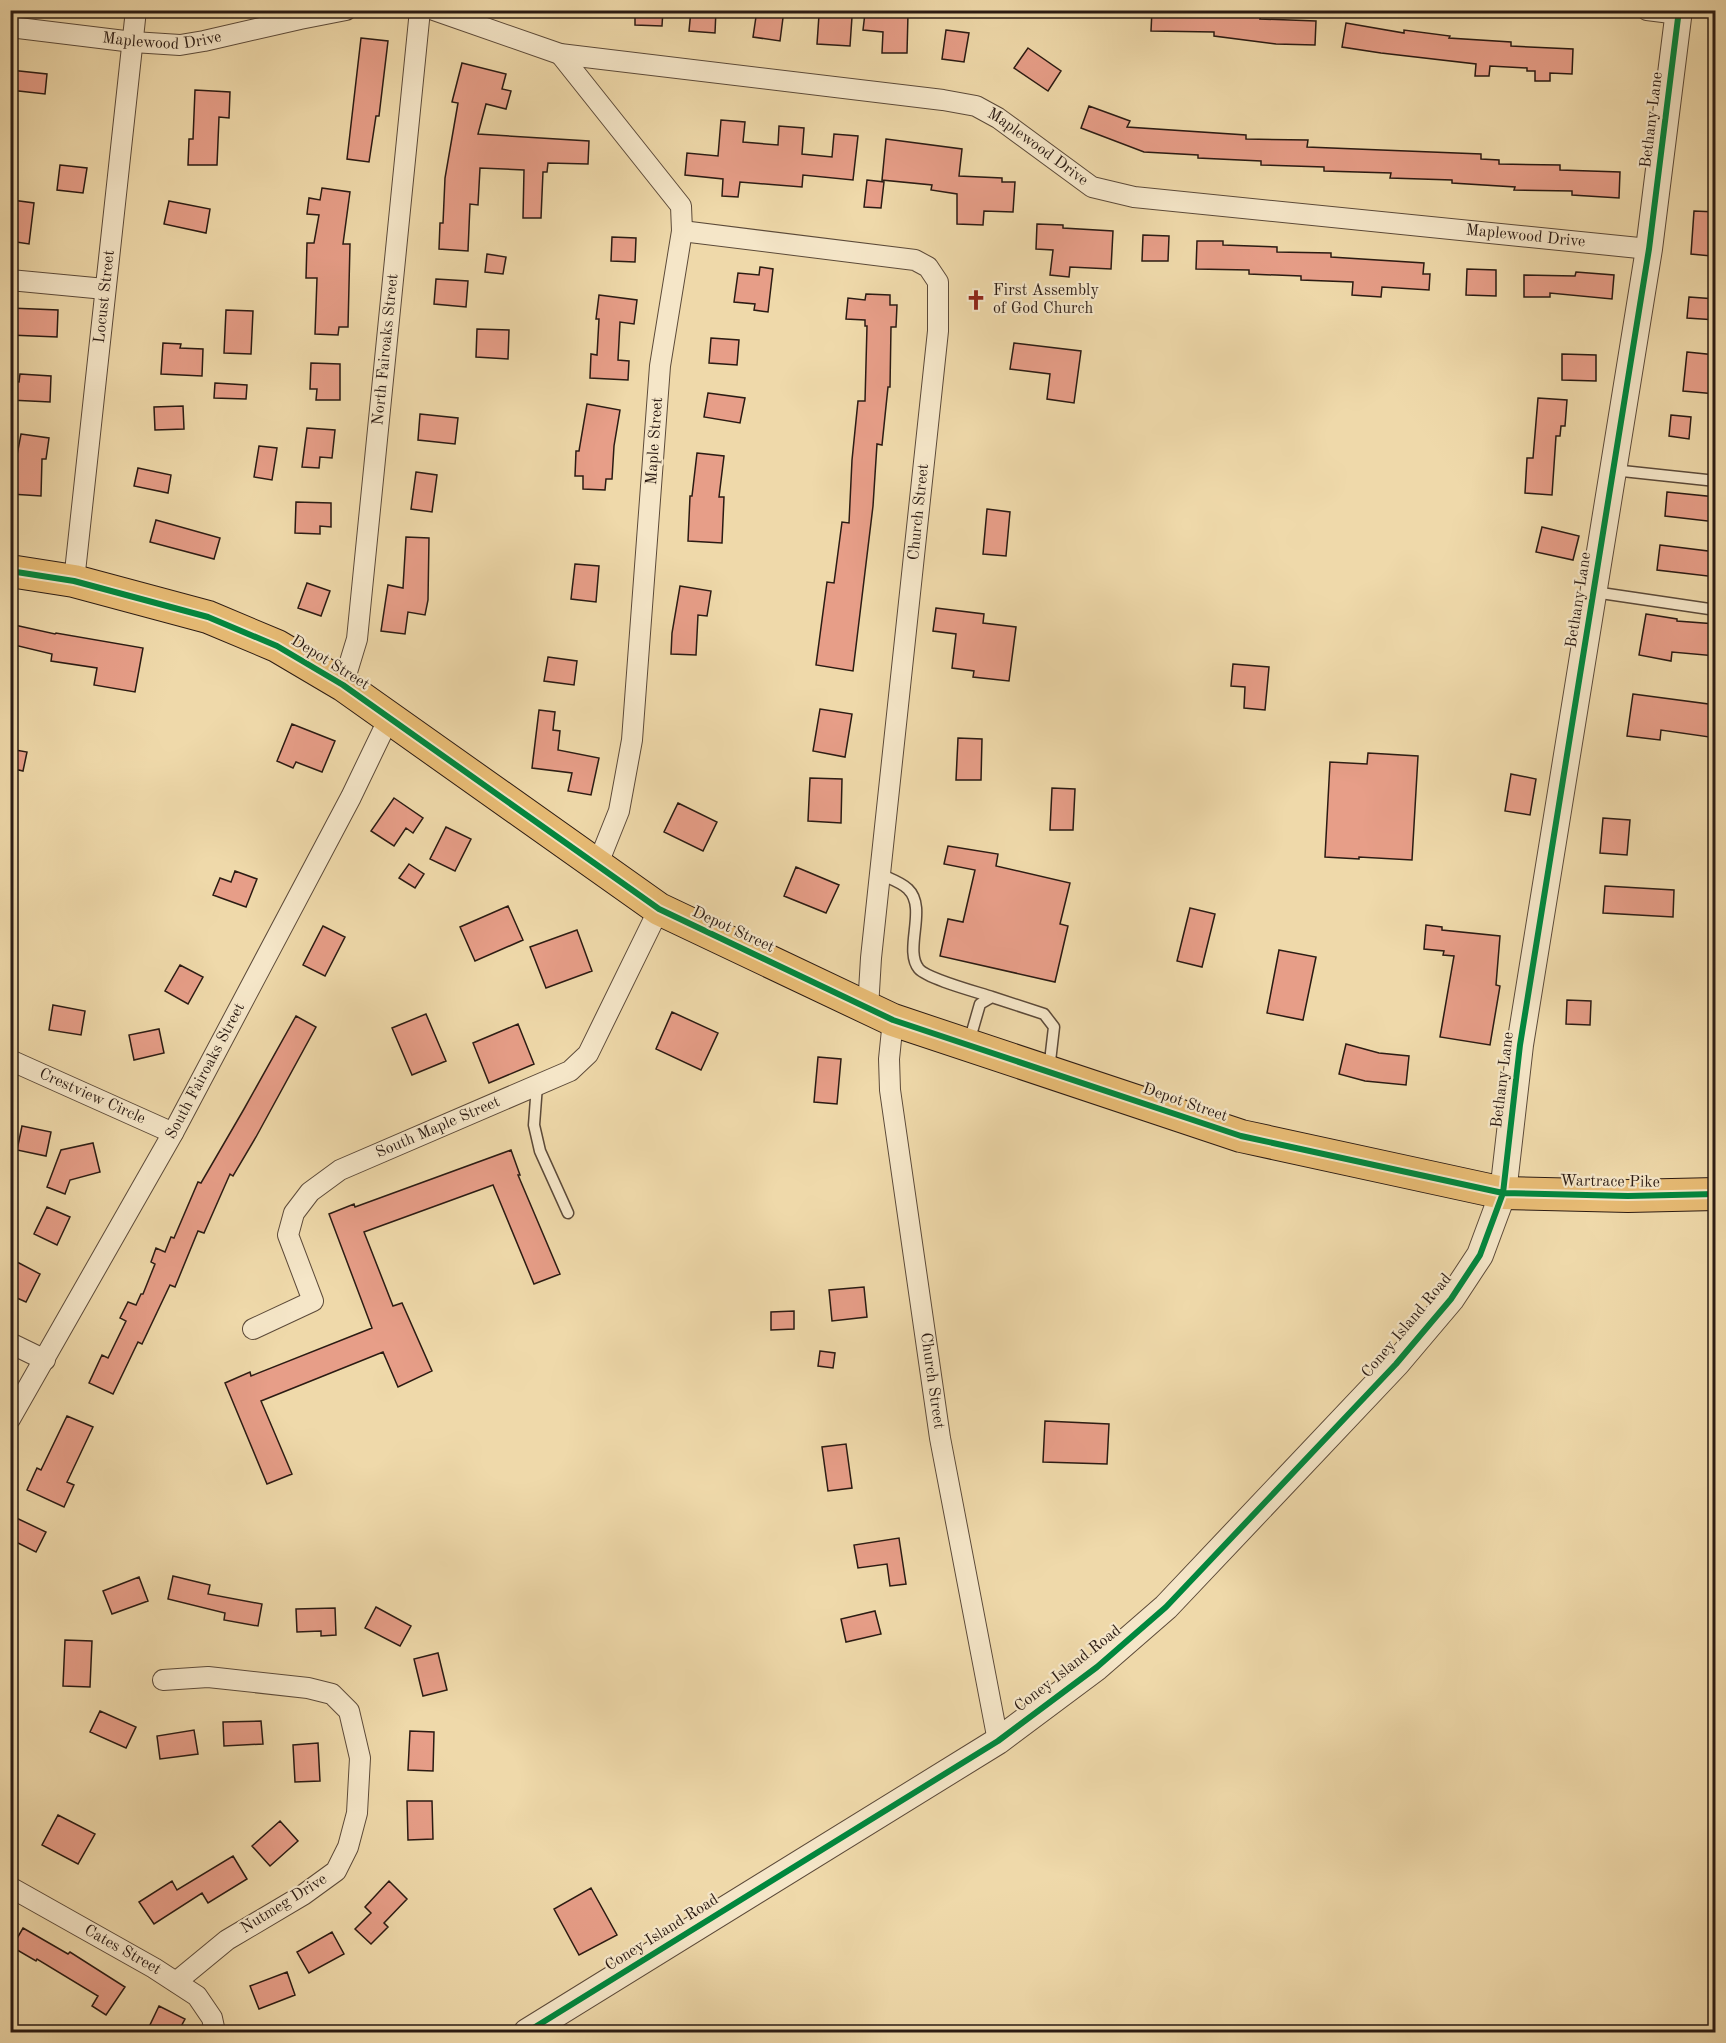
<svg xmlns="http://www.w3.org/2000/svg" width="1726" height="2043" viewBox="0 0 1726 2043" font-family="'Old Standard TT',serif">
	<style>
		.building { fill: #e79e88; stroke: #2b1b13; stroke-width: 1.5 }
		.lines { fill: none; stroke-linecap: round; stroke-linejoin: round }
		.service-casing { stroke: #5c4a39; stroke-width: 13 }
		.minor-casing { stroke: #5c4a39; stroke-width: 22 }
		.tertiary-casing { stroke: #5c4a39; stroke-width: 28 }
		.primary-casing { stroke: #2b1b13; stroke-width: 34 }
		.service { stroke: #f5e6c8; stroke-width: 10 }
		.minor { stroke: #f5e6c8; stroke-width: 20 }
		.tertiary { stroke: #f5e6c8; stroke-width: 26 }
		.primary { stroke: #e8bc75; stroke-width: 32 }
		.cycleway-casing { stroke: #f5e6c8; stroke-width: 10 }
		.cycleway { stroke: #00873e; stroke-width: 6 }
		.labels { text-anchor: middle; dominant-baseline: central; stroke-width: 4.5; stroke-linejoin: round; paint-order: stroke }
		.street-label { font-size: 16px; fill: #2b1b13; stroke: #f5e6c8 }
		.poi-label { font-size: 16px; fill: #2b1b13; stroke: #f5e6c8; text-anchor: start }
	</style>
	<rect width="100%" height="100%" fill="#efd9aa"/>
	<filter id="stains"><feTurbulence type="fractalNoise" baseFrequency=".00333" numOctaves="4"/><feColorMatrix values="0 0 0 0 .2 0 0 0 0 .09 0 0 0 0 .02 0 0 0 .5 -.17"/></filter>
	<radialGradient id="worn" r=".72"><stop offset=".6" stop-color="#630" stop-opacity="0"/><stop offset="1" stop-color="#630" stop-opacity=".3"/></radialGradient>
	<!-- building -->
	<path class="building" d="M635 10H663L662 26 635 25Z
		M691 10H716L715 33 689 31Z
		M757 10H784L780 41 753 37Z
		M1152 10H1220L1261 16 1260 19 1316 21 1315 45 1276 44 1214 36V32L1151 31Z
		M865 13 908 14 907 53H882L883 32 863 30Z
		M819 15 852 17 850 46 817 44Z
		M1346 23 1404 33V30L1450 36 1449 38 1511 42V46L1573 49 1572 74 1550 73V81H1535V71H1527V68L1490 66 1489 76H1475L1476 64 1381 53 1342 47Z
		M946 30 969 33 964 62 942 59Z
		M361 38 388 41 379 116H376L369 162 347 159Z
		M1028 48 1061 71 1048 91 1014 68Z
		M462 63 506 74 502 89 511 91 506 109 486 104 478 134 589 141 588 164 548 163 547 172H543L541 218H523L524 170 480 168 478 205 470 204 468 251 439 249 440 223H443L445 178 458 103 452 102Z
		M10 70 47 74 45 94 10 90Z
		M195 90 230 92 229 118 219 117 217 165H188L189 139H193Z
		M1089 106 1130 121 1127 127 1246 135V139L1308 140 1307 147 1481 154V159L1499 160V164L1560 165V170L1620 172 1619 198 1572 195V191L1514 190 1515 187 1452 183V180L1390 178 1391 173 1324 171V167L1261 165V161L1198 158V155L1144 152 1081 128Z
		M721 120 745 122 743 142 778 145 779 126 804 128 802 154 832 157 834 134 858 136 853 180 803 175 802 187 740 182 738 197 722 196 723 179 685 175 687 153 718 156Z
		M886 139 962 149 959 176 1002 178V182H1015L1013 212 984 211 983 225 957 224V194L931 190 932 185 882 180Z
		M60 165 87 168 83 193 57 190Z
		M867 180 884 182 881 208 864 207Z
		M322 188 350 192 343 244H350L348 327H339L338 335 315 334 317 278H306L307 243H314L319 215 307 214 309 198 320 200Z
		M12 200 34 203 29 244 10 241Z
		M169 201 210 209 206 233 164 224Z
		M1694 211 1716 212V250H1711V256L1691 254Z
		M1037 224 1063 225V228L1113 231 1111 269 1070 267 1069 277 1050 275 1053 250 1036 249Z
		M1143 235 1169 236 1168 261H1142Z
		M612 237 636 238 635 262 611 261Z
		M1197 241H1223V245L1277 247V252L1331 253V257L1424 263 1423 274H1430L1429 290 1382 287 1381 297 1352 295 1353 282 1301 280V276L1249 274V270L1196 269Z
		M487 254 506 257 503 274 485 272Z
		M760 267 773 269 768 312 754 310 755 304 734 302 738 273 759 275Z
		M1467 269 1496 270V296L1466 295Z
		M1576 272 1614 275 1612 299 1550 293V297H1524V275L1575 276Z
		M436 279 468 281 466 307 434 304Z
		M866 294 890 295V305H897L896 327H891L890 387H888L882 445 877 444 873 506 853 671 816 665 827 582 834 583 842 522 849 523 852 460 858 401H865L867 326H865V320L846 319 848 298 865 300Z
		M599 295 637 300 634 324 620 322 618 360 629 361 628 380 590 378 591 354 597 355 599 319H596Z
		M1689 297 1716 299V320L1687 318Z
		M10 308 58 310 57 337 10 335Z
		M226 310 253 311 251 354 224 353Z
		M477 329 509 330 508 359 476 357Z
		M711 338 739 340 737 365 709 363Z
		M163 343 181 344 180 348 203 349 202 376 161 374Z
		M1014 343 1081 351 1074 403 1047 399 1050 374 1010 369Z
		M1687 352 1716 355V394L1683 391Z
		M1562 354 1596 355V381L1562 380Z
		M311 363 340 364V400H316L317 389H310Z
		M20 374 51 376 50 402 10 400V381L19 382Z
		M215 383 247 385 246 399 214 398Z
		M708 393 745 398 740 423 704 417Z
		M1538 398 1567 400 1565 426H1561L1560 436H1556L1552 495 1525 493 1527 458H1533Z
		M587 404 620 410 614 446 612 479H606L605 490 583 489V476H575L576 451H579Z
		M183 406 184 429 155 430 154 407Z
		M420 414 458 418 455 444 418 440Z
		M1671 415 1691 417 1689 439 1669 436Z
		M307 428 335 430 332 458 320 457 319 468 302 467Z
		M21 434 49 438 46 459H42L41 496 11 494 12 471H14Z
		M259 446 277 448 272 480 254 477Z
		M697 453 724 456 719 497H724L722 543 688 541 690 496H692Z
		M138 468 171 475 168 493 134 486Z
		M416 472 437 475 432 512 411 509Z
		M1667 492 1716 497V522L1665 516Z
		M296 502 331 503V527L320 526V534L295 533Z
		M987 509 1010 512 1006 556 983 554Z
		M156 520 220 538 214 559 150 542Z
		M1542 527 1579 536 1573 560 1536 552Z
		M406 537 429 538 428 600 425 615 408 612 405 634 381 631 388 585 403 588Z
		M1660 545 1716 552V577L1657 570Z
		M575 564 599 566 596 602 571 599Z
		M307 583 330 591 321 616 298 608Z
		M680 586 711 591 707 616 698 615 696 655 671 654 672 633Z
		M936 608 984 614 983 623 1016 627 1009 681 973 677 974 671 952 668 956 634 933 631Z
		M1646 614 1677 619V621L1716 624V656L1672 652 1671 661 1639 655Z
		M10 624 55 634 56 633 143 648 135 692 94 685 97 668 51 661 52 654 10 644Z
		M548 657 577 661 574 685 544 681Z
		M1233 664 1269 667 1265 710 1244 708 1245 687 1231 686Z
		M1633 694 1716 705V738L1661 730 1660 740 1627 736Z
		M820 709 852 714 845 757 813 751Z
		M539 710 555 712 553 730 560 731 558 750 599 758 591 795 568 791 572 773 532 768Z
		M292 724 335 741 322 772 296 762 293 768 277 761Z
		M958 738 982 739 981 780H956Z
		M10 749 27 752 23 771 10 768Z
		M1368 753 1418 756 1412 860 1359 857V859L1325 857 1330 762 1367 764Z
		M1511 774 1536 779 1530 815 1505 811Z
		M810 778 842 779 841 823 808 821Z
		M1052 788 1075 789 1073 830H1050Z
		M394 798 423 818 413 833 406 828 394 846 371 831Z
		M678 803 717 822 703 851 664 832Z
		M1603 818 1630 820 1627 855 1600 853Z
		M446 827 471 839 455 871 430 859Z
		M948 846 998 854 996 866 1070 883 1060 924 1068 926 1055 982 940 956 948 919 963 922 975 870 944 864Z
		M409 864 424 874 415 888 399 878Z
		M796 867 839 885 826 913 784 896Z
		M235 871 257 879 246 907 213 895 220 878 231 882Z
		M1605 886 1674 890 1673 917 1603 913Z
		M508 906 523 940 475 961 460 927Z
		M1190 908 1215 914 1202 967 1177 961Z
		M1426 925 1442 927V930L1500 936 1496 985 1500 986 1490 1045 1440 1037 1454 956 1443 955 1444 951 1424 949Z
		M323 926 345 937 325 976 303 965Z
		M577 930 592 971 546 988 530 947Z
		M1279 950 1316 957 1303 1020 1267 1013Z
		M180 965 203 977 188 1004 165 991Z
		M1567 1000 1591 1001 1590 1025 1566 1024Z
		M53 1005 85 1011 81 1035 49 1030Z
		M672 1012 718 1033 701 1070 656 1049Z
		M426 1014 446 1061 412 1075 392 1028Z
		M296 1016 316 1027 256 1137 233 1176 230 1174 204 1233 198 1231 175 1287 170 1285 142 1344 138 1342 113 1394 89 1383 102 1355 108 1358 126 1321 120 1318 128 1302 136 1305 141 1294H143L155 1264 151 1262 156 1248 165 1252 171 1237 174 1238 198 1182 201 1183 244 1109Z
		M518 1024 534 1064 489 1083 473 1043Z
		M159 1029 164 1053 134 1060 129 1035Z
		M1346 1044 1379 1053 1409 1056 1406 1085 1365 1081 1339 1074Z
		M818 1057 841 1059 837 1104 814 1102Z
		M22 1126 51 1132 46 1156 17 1150Z
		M93 1143 100 1172 70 1180 65 1194 47 1187 61 1150Z
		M511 1150 520 1175H518L560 1274 534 1284 493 1185 364 1232 393 1306 402 1303 432 1371 398 1387 383 1352 261 1401 292 1474 267 1484 225 1383 250 1372 251 1376 372 1328 329 1214 354 1204 355 1207Z
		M47 1207 70 1217 57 1245 34 1234Z
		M17 1262 40 1274 26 1302 10 1295V1275Z
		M864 1287 867 1317 832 1321 829 1290Z
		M794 1311V1329L771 1330V1312Z
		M820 1351 835 1353 833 1368 818 1366Z
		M67 1416 93 1427 67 1482 74 1485 64 1507 27 1490 37 1468 41 1470Z
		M1045 1421 1109 1424 1107 1464 1043 1462Z
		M846 1444 852 1488 828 1491 822 1447Z
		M10 1515 46 1532 36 1552 10 1539Z
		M899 1538 906 1584 890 1586 887 1564 858 1568 854 1545Z
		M173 1576 210 1585 208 1594 262 1604 258 1626 224 1620 225 1613 168 1599Z
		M139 1577 148 1601 112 1614 103 1591Z
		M376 1607 411 1626 400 1646 365 1628Z
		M335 1608 336 1635 321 1636V1631L297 1632 296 1609Z
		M875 1611 881 1634 846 1642 841 1619Z
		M65 1640 92 1641 90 1687 63 1686Z
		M438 1653 447 1690 423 1696 414 1659Z
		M100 1711 136 1727 126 1748 90 1732Z
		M261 1721 263 1744 224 1746 223 1722Z
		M194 1730 198 1754 160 1759 157 1736Z
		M410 1731 434 1732 433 1771 408 1770Z
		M318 1743 320 1781 295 1782 293 1745Z
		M407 1801H432L433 1839 408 1840Z
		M58 1815 95 1834 78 1864 42 1845Z
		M280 1821 298 1841 270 1866 252 1846Z
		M233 1856 247 1879 208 1903 202 1893 154 1924 139 1902 172 1881 177 1890Z
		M389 1881 407 1899 384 1923 388 1927 371 1944 355 1929 371 1913 365 1907Z
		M591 1888 617 1935 579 1955 554 1909Z
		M23 1928 68 1954 70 1952 125 1987 106 2015 92 2006 98 1996 37 1959 36 1961 12 1947Z
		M332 1932 344 1954 309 1973 297 1952Z
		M287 1972 295 1995 259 2009 250 1986Z
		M159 2006 185 2019 178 2032H159L149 2027Z"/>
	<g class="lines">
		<!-- service casing -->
		<g class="service-casing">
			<path id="service" d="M1613 470 1716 481
				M1594 592 1716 610
				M880 874C888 878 901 882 908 889 928 908 903 950 919 969 928 979 977 992 992 997
				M969 1042 980 1004 992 997 1044 1014 1054 1027 1049 1070
				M537 1085 534 1125 540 1151 568 1213"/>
		</g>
		<!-- minor casing -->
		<g class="minor-casing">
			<g id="minor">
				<path id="s1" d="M434 10 560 54 943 100 976 106 998 118 1092 187 1134 197 1649 249"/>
				<path d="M1647 10 1679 14"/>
				<path id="s2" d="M10 27 133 42 180 45 204 41 300 19 346 10"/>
				<path d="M560 54 681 206 682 231 660 366 632 740 619 811 597 866"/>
				<path d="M682 231 915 260 928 267 938 282V331L871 958 868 1008"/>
				<path d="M10 280 105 289"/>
				<path id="s3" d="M74 581 136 10"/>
				<path id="s4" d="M343 685 357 639 420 10"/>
				<path id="s5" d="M893 1020 889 1059 890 1090 940 1438 998 1741"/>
				<path id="s6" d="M10 1060 173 1133"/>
				<path id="s7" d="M253 1329 313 1301 288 1235 294 1213 310 1192 340 1170 570 1071 588 1054 659 909"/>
				<path d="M10 1343 45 1360"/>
				<path id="s8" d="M10 1419 173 1133 351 797 389 718"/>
				<path d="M163 1680 208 1677 308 1688 332 1694 349 1711 360 1758 357 1813 348 1847 336 1871 303 1895 227 1940 176 1982"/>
				<path id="s9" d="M10 1887 154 1968 197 1996 212 2018 215 2032"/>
			</g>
		</g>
		<!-- tertiary casing -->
		<g class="tertiary-casing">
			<path id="tertiary" d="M527 2032 998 1741 1097 1667 1166 1607 1396 1364 1451 1299 1480 1255 1503 1193 1520 1045 1649 249 1679 10"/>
		</g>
		<!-- primary casing -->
		<g class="primary-casing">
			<path id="primary" d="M10 571 74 581 208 617 277 646 343 685 659 909 893 1020 1241 1136 1503 1193 1628 1196 1716 1194"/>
		</g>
		<!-- service -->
		<use href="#service" class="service"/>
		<!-- minor -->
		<use href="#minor" class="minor"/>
		<!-- tertiary -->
		<use href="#tertiary" class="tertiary"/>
		<!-- primary -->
		<use href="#primary" class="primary"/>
		<!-- cycleway casing -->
		<g class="cycleway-casing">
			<path id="cycleway" d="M10 571 74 581 208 617 277 646 343 685 659 909 893 1020 1241 1136 1503 1193 1628 1196 1716 1194
				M527 2032 998 1741 1097 1667 1166 1607 1396 1364 1451 1299 1480 1255 1503 1193 1520 1045 1649 249 1679 10"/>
		</g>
		<!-- cycleway -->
		<use href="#cycleway" class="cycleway"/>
	</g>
	<!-- icons -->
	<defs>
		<g id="church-bare" transform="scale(1.62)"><path d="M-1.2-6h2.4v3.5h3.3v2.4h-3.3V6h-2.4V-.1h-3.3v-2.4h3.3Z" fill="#8f2418" stroke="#f5e6c8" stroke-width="2.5" paint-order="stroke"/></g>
	</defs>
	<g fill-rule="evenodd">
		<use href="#church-bare" x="976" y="300"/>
	</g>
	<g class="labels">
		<!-- street labels -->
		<g class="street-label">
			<text stroke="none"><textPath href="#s2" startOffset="153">Maplewood Drive</textPath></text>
			<text transform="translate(1652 120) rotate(-83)">Bethany Lane</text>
			<text stroke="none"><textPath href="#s1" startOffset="627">Maplewood Drive</textPath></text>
			<text stroke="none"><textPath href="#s1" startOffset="1131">Maplewood Drive</textPath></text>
			<text stroke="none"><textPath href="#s3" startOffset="286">Locust Street</textPath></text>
			<text stroke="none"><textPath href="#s4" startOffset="339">North Fairoaks Street</textPath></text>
			<text transform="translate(655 441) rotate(-86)">Maple Street</text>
			<text transform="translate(919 512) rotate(-84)">Church Street</text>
			<text transform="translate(1579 600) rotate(-81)">Bethany Lane</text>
			<text transform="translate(330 663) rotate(32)">Depot Street</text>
			<text transform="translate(733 930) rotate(25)">Depot Street</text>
			<text stroke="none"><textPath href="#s8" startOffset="399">South Fairoaks Street</textPath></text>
			<text transform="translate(1503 1080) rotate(-83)">Bethany Lane</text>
			<text stroke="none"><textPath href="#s6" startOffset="90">Crestview Circle</textPath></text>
			<text transform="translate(1185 1103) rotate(19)">Depot Street</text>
			<text stroke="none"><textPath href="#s7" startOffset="330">South Maple Street</textPath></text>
			<text transform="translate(1610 1182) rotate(1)">Wartrace Pike</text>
			<text transform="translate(1407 1326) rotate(-50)">Coney Island Road</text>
			<text stroke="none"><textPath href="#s5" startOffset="364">Church Street</textPath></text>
			<text transform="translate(1068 1669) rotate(-38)">Coney Island Road</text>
			<text transform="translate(284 1904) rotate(-32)">Nutmeg Drive</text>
			<text transform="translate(662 1933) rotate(-32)">Coney Island Road</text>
			<text stroke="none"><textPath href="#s9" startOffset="129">Cates Street</textPath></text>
		</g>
		<!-- poi labels -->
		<g class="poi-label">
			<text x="993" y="291">First Assembly<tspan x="993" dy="18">of God Church</tspan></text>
		</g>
	</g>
	<!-- margin -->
	<rect width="1726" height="2043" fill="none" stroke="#efd9aa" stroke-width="36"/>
	<rect x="12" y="12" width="1702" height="2019" fill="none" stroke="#2b1b13" stroke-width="3"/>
	<rect x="18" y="18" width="1690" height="2007" fill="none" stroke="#2b1b13" stroke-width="1.5"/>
	<rect width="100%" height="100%" filter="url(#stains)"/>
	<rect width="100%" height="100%" fill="url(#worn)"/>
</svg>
